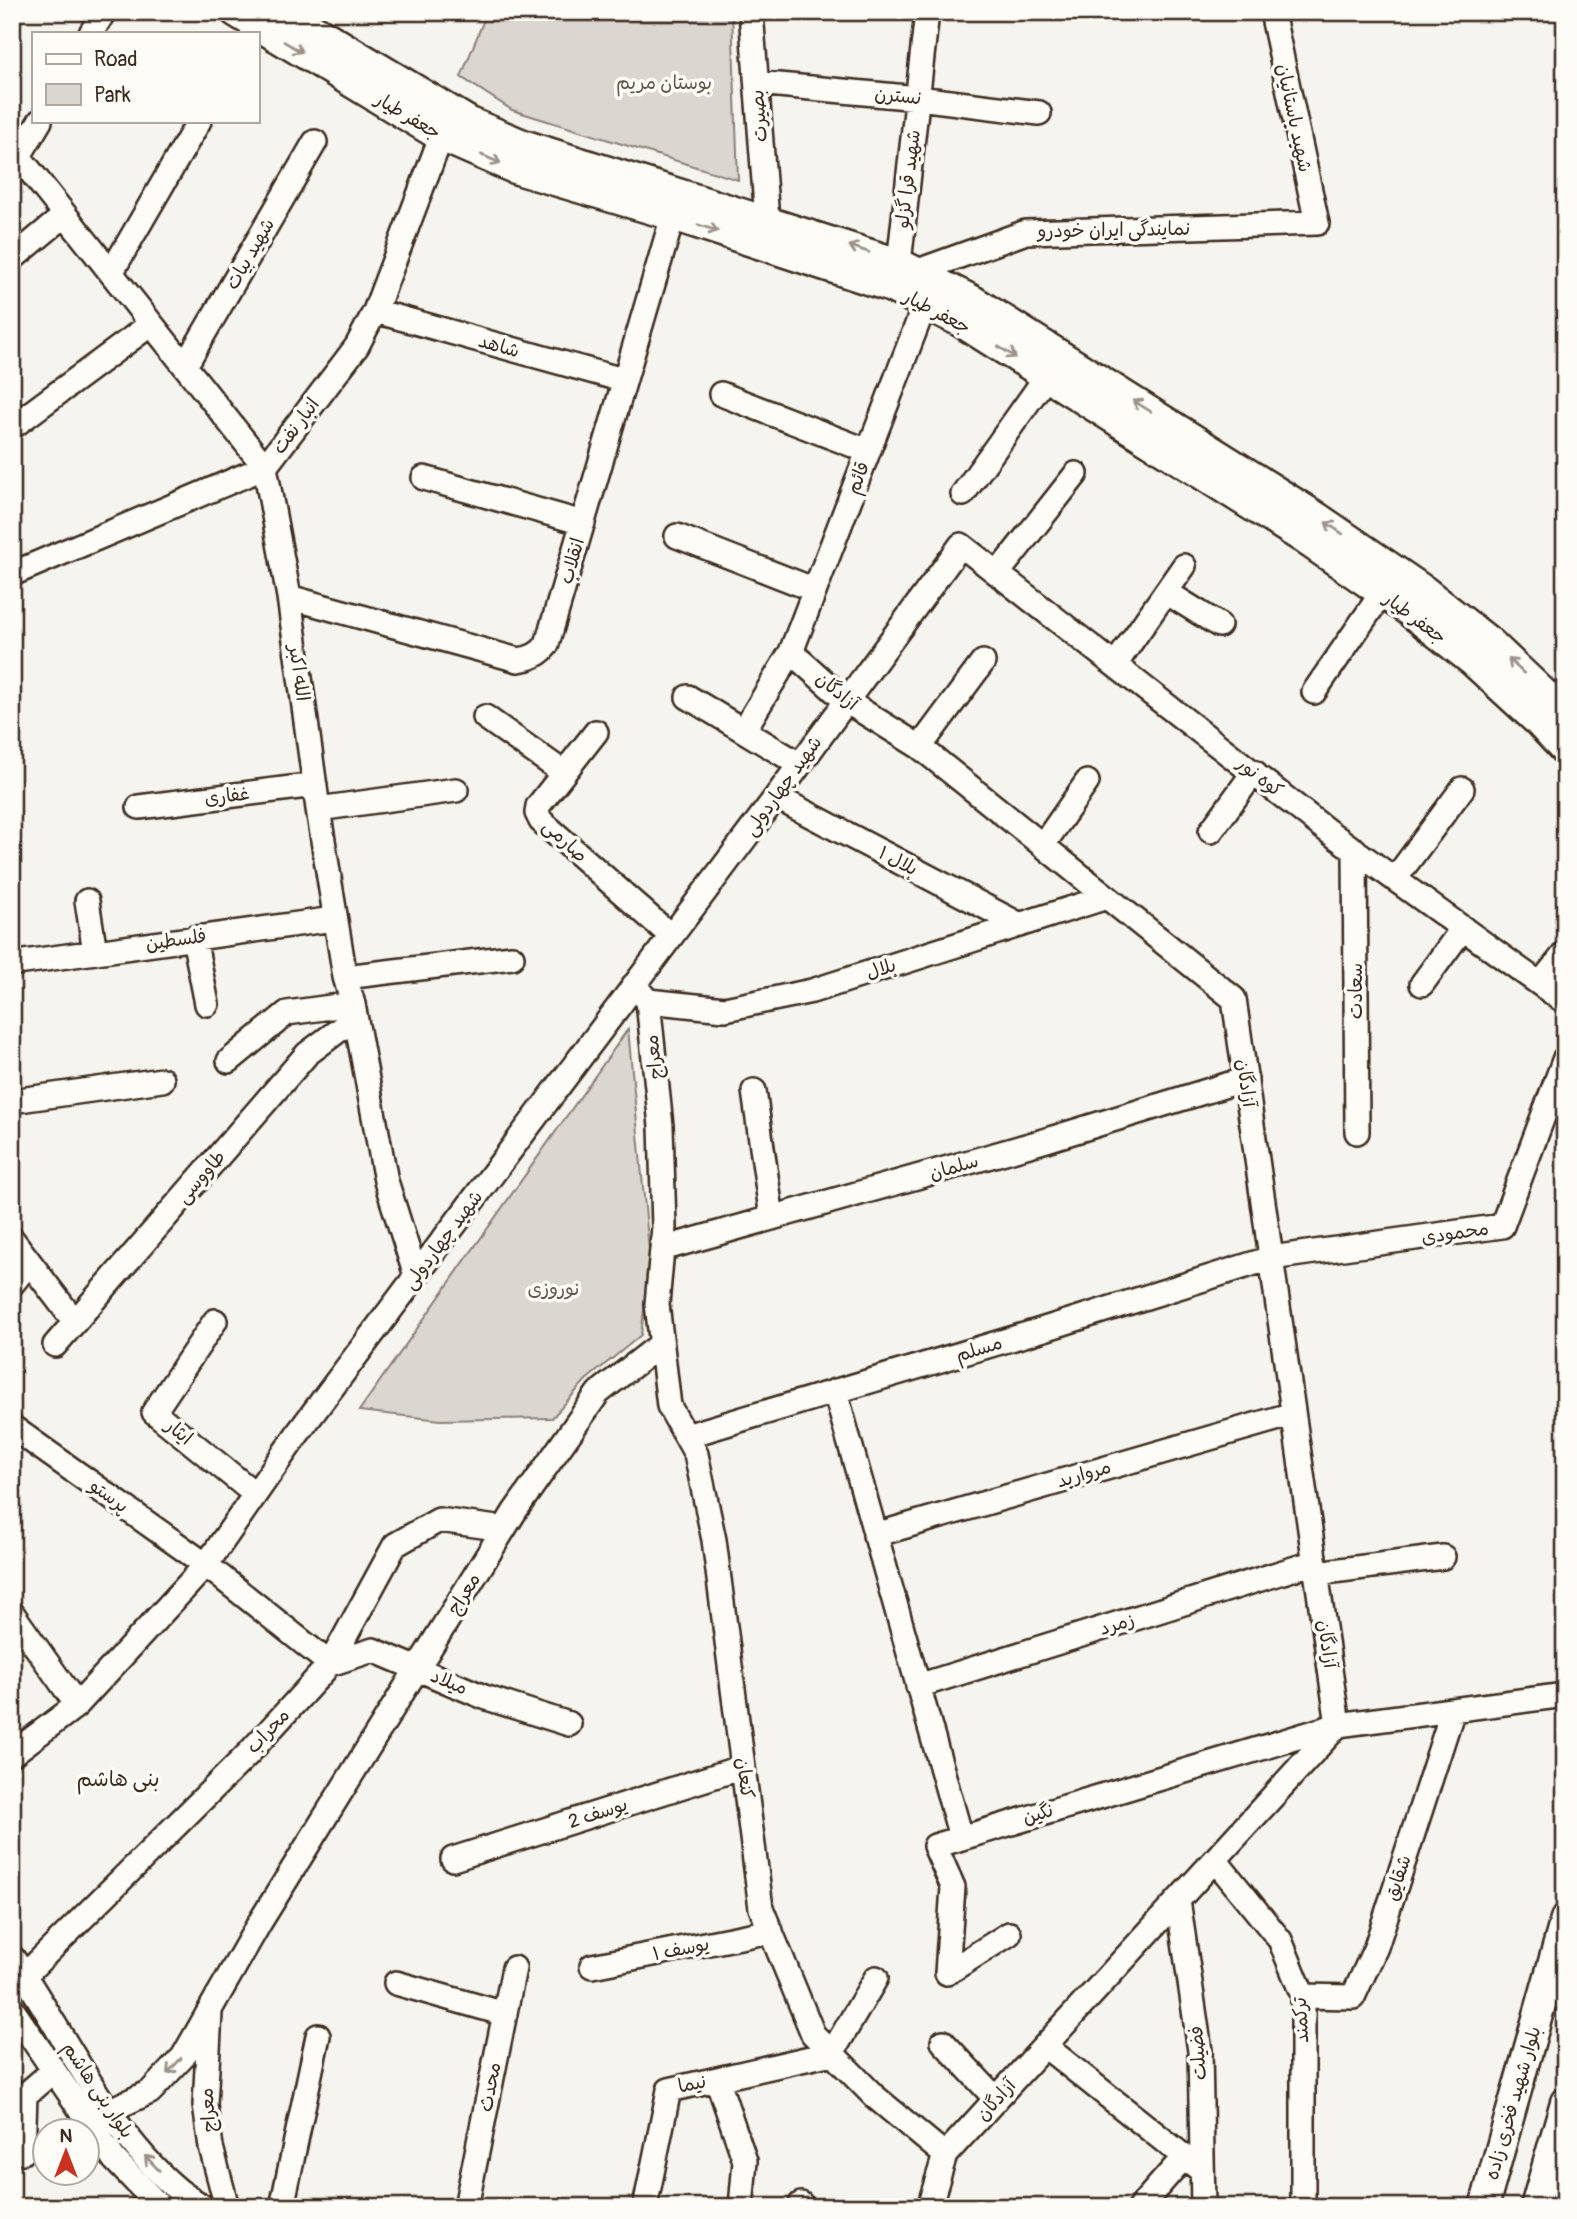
<svg xmlns="http://www.w3.org/2000/svg" width="1577" height="2219" viewBox="0 0 1577 2219" font-family="Pangolin,'Playpen Sans Arabic',sans-serif">
	<style>
		.green { fill: #dad6d0; stroke: #8a8077; stroke-width: 2 }
		.lines { fill: none; stroke-linecap: round; stroke-linejoin: round }
		.minor-casing { stroke: #3b2a1e; stroke-width: 28 }
		.major-casing { stroke: #3b2a1e; stroke-width: 33 }
		.minor { stroke: #fdfcf7; stroke-width: 23 }
		.major { stroke: #fdfcf7; stroke-width: 28 }
		.oneway { stroke: #9c938a }
		.labels { text-anchor: middle; dominant-baseline: central; stroke-width: 7; stroke-linejoin: round; paint-order: stroke }
		.park-label { font-size: 19px; fill: #63554a; stroke: #fdfcf7 }
		.street-label { font-size: 19px; fill: #3b2a1e; stroke: #fdfcf7 }
		.neighbourhood-label { font-size: 21px; fill: #3b2a1e; stroke: #fdfcf7 }
	</style>
	<rect width="100%" height="100%" fill="#f5f4ee"/>
	<filter id="ink" filterUnits="userSpaceOnUse"><feTurbulence type="fractalNoise" baseFrequency=".0143" numOctaves="2"/><feDisplacementMap in="SourceGraphic" scale="14" xChannelSelector="R" yChannelSelector="G"/><feConvolveMatrix kernelMatrix="1 2 1 2 8 2 1 2 1" color-interpolation-filters="sRGB"/></filter>
	<g filter="url(#ink)">
		<!-- green -->
		<path class="green" d="M487 12H732L738 180 512 110 461 77Z
			M628 1029 650 1260 641 1335 586 1380 552 1418 441 1420 359 1411Z"/>
		<g class="lines">
			<!-- minor casing -->
			<g class="minor-casing">
				<path id="minor" d="M751 12 767 220
					M91 33 104 12
					M757 83 918 98 1039 113
					M12 148 265 467 289 597 318 809 345 977 353 1004 386 1181 416 1276
					M12 159 19 156 40 121
					M12 259 65 215
					M899 263 927 12
					M918 271 1026 232 1317 223 1272 12
					M111 273 199 121
					M375 311 623 380
					M185 366 315 142
					M721 394 868 451
					M12 427 151 324
					M424 478 583 523
					M963 494 1046 377
					M677 536 815 590
					M998 573 1076 474
					M12 574 265 467 357 346 375 311 441 137 452 124
					M1166 592 1219 625
					M289 597 518 660C529 659 541 654 547 644L673 216
					M791 652 846 701 920 747 1234 999 1338 1725 945 2155 929 2207
					M1115 665 1184 566
					M1314 692 1382 593
					M688 697 799 764
					M485 717 564 773
					M744 730 791 652 925 304
					M596 732 538 806 537 813 541 821 671 936
					M920 747 983 662
					M776 797 1020 925
					M139 807 315 785
					M318 809 456 790
					M1211 831 1254 772
					M1043 845 1087 782
					M1355 850 1357 1132
					M1395 879 1462 789
					M87 901 95 952
					M194 938 207 1004
					M17 963 334 919
					M345 977 512 957
					M1422 984 1463 928
					M1540 984 1565 953
					M634 985 648 1001 661 1126 664 1227 657 1304 669 1406 696 1454 714 1540 761 1908 813 2034 874 2096 945 2155
					M648 1001 725 1009 812 991 1107 897
					M229 1061 287 1013 353 1004
					M754 1091 772 1218
					M12 1101 162 1080
					M12 1239 75 1322
					M662 1249 1040 1142 1246 1079
					M12 1284 29 1263
					M215 1321 154 1412 255 1494
					M55 1345 307 1054 355 1018
					M835 1391 961 1837
					M12 1427 206 1565 330 1664 373 1650 484 1697 569 1724
					M686 1436 1041 1330 1271 1258 1502 1226 1565 1058
					M875 1535 1293 1414
					M1317 1573 1443 1557
					M12 1613 77 1705
					M918 1686 1315 1562
					M12 1754 77 1705 206 1565 298 1433 776 797 961 545 1325 829 1565 1002
					M453 1859 743 1767
					M1215 1860 1280 1940 1303 1996V2207
					M1178 1900 1200 2051 1203 2207
					M1009 1934 947 1973 953 1887 935 1846 1338 1725 1565 1695
					M12 1957C64 2032 106 2129 177 2189 185 2196 195 2201 203 2207
					M592 1966 771 1931
					M25 1975 248 1754 330 1664 395 1545 439 1520 504 1529
					M396 1983 505 2014
					M1303 1996 1353 1997 1376 1947 1453 1710
					M12 2009 114 2159 160 2207
					M210 2013 205 2105 211 2147 227 2207
					M943 2042 996 2099
					M1045 2046 1202 2171
					M717 2079 745 2161 741 2207
					M110 2110 150 2092 183 2057 260 1922 515 1511 598 1393 661 1344
					M23 2152 25 2095 53 2071
					M282 2207 318 2036
					M466 2207 514 1968
					M645 2207 669 2090 832 2053 876 1978
					M800 2207 801 2204
					M1140 2207 1184 2157"/>
			</g>
			<!-- major casing -->
			<g class="major-casing">
				<path id="major" d="M235 12 441 137 514 169 673 216 889 287 960 322 1302 538 1408 611 1473 662 1537 721 1565 751
					M286 12 470 122 523 144 899 263 973 300 1316 516 1424 590 1490 642 1565 713
					M1484 2207 1565 1919
					M1535 2207 1565 2102"/>
			</g>
			<!-- minor -->
			<use href="#minor" class="minor"/>
			<!-- major -->
			<use href="#major" class="major"/>
		</g>
		<!-- one-way arrows -->
		<defs><path id="oneway-shaft" d="M-6 0H5M1.5-3L5.5 0L1.5 3" fill="none" stroke-width="1.6" stroke-linecap="round" stroke-linejoin="round" transform="scale(1.75)"/></defs>
		<g class="oneway">
			<use href="#oneway-shaft" transform="translate(293 47) rotate(31)"/>
			<use href="#oneway-shaft" transform="translate(491 159) rotate(23)"/>
			<use href="#oneway-shaft" transform="translate(708 228) rotate(18)"/>
			<use href="#oneway-shaft" transform="translate(859 249) rotate(-161)"/>
			<use href="#oneway-shaft" transform="translate(1007 352) rotate(32)"/>
			<use href="#oneway-shaft" transform="translate(1142 406) rotate(-148)"/>
			<use href="#oneway-shaft" transform="translate(1334 528) rotate(-146)"/>
			<use href="#oneway-shaft" transform="translate(1516 666) rotate(-137)"/>
			<use href="#oneway-shaft" transform="translate(174 2066) rotate(133)"/>
			<use href="#oneway-shaft" transform="translate(152 2163) rotate(-134)"/>
		</g>
	</g>
	<g class="labels">
		<!-- park labels -->
		<g class="park-label">
			<text x="664" y="83">بوستان مریم</text>
			<text x="554" y="1289">نوروزی</text>
		</g>
		<!-- street labels -->
		<g class="street-label">
			<text transform="translate(898 96) rotate(6)">نسترن</text>
			<text transform="translate(408 116) rotate(31)">جعفر طیار</text>
			<text transform="translate(759 116) rotate(-94)">بصیرت</text>
			<text transform="translate(1294 118) rotate(78)">شهید باستانیان</text>
			<text transform="translate(908 179) rotate(-83)">شهید قرا گزلو</text>
			<text transform="translate(1114 230) rotate(-1)">نمایندگی ایران خودرو</text>
			<text transform="translate(250 254) rotate(-60)">شهید بیات</text>
			<text transform="translate(937 312) rotate(28)">جعفر طیار</text>
			<text transform="translate(499 346) rotate(16)">شاهد</text>
			<text transform="translate(296 426) rotate(-53)">انبار نفت</text>
			<text transform="translate(858 478) rotate(-69)">قائم</text>
			<text transform="translate(572 561) rotate(-74)">انقلاب</text>
			<text transform="translate(1415 618) rotate(37)">جعفر طیار</text>
			<text transform="translate(299 673) rotate(82)">الله اکبر</text>
			<text transform="translate(837 691) rotate(39)">آزادگان</text>
			<text transform="translate(1260 777) rotate(38)">کوه نور</text>
			<text transform="translate(783 786) rotate(-54)">شهید چهاردولی</text>
			<text transform="translate(227 796) rotate(-7)">غفاری</text>
			<text transform="translate(565 841) rotate(43)">صارمی</text>
			<text transform="translate(898 861) rotate(28)">بلال ۱</text>
			<text transform="translate(176 940) rotate(-8)">فلسطین</text>
			<text transform="translate(881 969) rotate(-18)">بلال</text>
			<text transform="translate(1356 991) rotate(-90)">سعادت</text>
			<text transform="translate(654 1057) rotate(-96)">معراج</text>
			<text transform="translate(1246 1083) rotate(82)">آزادگان</text>
			<text transform="translate(954 1167) rotate(-16)">سلمان</text>
			<text transform="translate(201 1177) rotate(-49)">طاووسی</text>
			<text transform="translate(1455 1233) rotate(-8)">محمودی</text>
			<text transform="translate(443 1240) rotate(-53)">شهید چهاردولی</text>
			<text transform="translate(979 1349) rotate(-17)">مسلم</text>
			<text transform="translate(179 1432) rotate(39)">ایثار</text>
			<text transform="translate(1084 1474) rotate(-16)">مروارید</text>
			<text transform="translate(109 1496) rotate(36)">پرستو</text>
			<text transform="translate(464 1594) rotate(-58)">معراج</text>
			<text transform="translate(1117 1624) rotate(-17)">زمرد</text>
			<text transform="translate(1327 1644) rotate(82)">آزادگان</text>
			<text transform="translate(449 1682) rotate(23)">میلاد</text>
			<text transform="translate(268 1731) rotate(-47)">محراب</text>
			<text transform="translate(745 1778) rotate(83)">کنعان</text>
			<text transform="translate(598 1813) rotate(-18)">یوسف 2</text>
			<text transform="translate(1038 1814) rotate(-16)">نگین</text>
			<text transform="translate(1398 1878) rotate(-72)">شقایق</text>
			<text transform="translate(681 1949) rotate(-11)">یوسف ۱</text>
			<text transform="translate(1301 2020) rotate(-93)">ترکمند</text>
			<text transform="translate(1198 2053) rotate(-94)">فضیلت</text>
			<text transform="translate(692 2084) rotate(-12)">نیما</text>
			<text transform="translate(490 2087) rotate(-79)">محدث</text>
			<text transform="translate(98 2090) rotate(56)">بلوار بنی هاشم</text>
			<text transform="translate(996 2100) rotate(-48)">آزادگان</text>
			<text transform="translate(1513 2103) rotate(-74)">بلوار شهید فخری زاده</text>
			<text transform="translate(208 2110) rotate(-94)">معراج</text>
		</g>
		<!-- neighbourhood labels -->
		<g class="neighbourhood-label">
			<text x="118" y="1779">بنی هاشم</text>
		</g>
	</g>
	<!-- margin -->
	<rect width="1577" height="2219" fill="none" stroke="#fdfcf7" stroke-width="42"/>
	<rect x="21" y="21" width="1535" height="2177" fill="none" stroke="#3b2a1e" stroke-width="2.5" filter="url(#ink)"/>
	<!-- legend -->
	<rect x="32" y="32" width="228" height="91" fill="#fdfcf7" stroke="#afa8a0" stroke-width="2"/>
	<rect x="46" y="54" width="35" height="10" fill="#fdfcf7" stroke="#afa8a0" stroke-width="2"/>
	<text x="94" y="66" font-size="21" fill="#3b2a1e">Road</text>
	<rect x="46" y="84" width="35" height="21" fill="#dad6d0" stroke="#afa8a0" stroke-width="2"/>
	<text x="94" y="102" font-size="21" fill="#3b2a1e">Park</text>
	<!-- north arrow -->
	<g transform="translate(66 2152)"><circle r="33" fill="#fdfcf7" stroke="#afa8a0" stroke-width="2"/>
	<path d="M0-5L12 26L0 18L-12 26Z" fill="#c8321e"/>
	<text y="-10" font-size="19" font-weight="bold" text-anchor="middle" fill="#3b2a1e">N</text>
	</g>
</svg>
